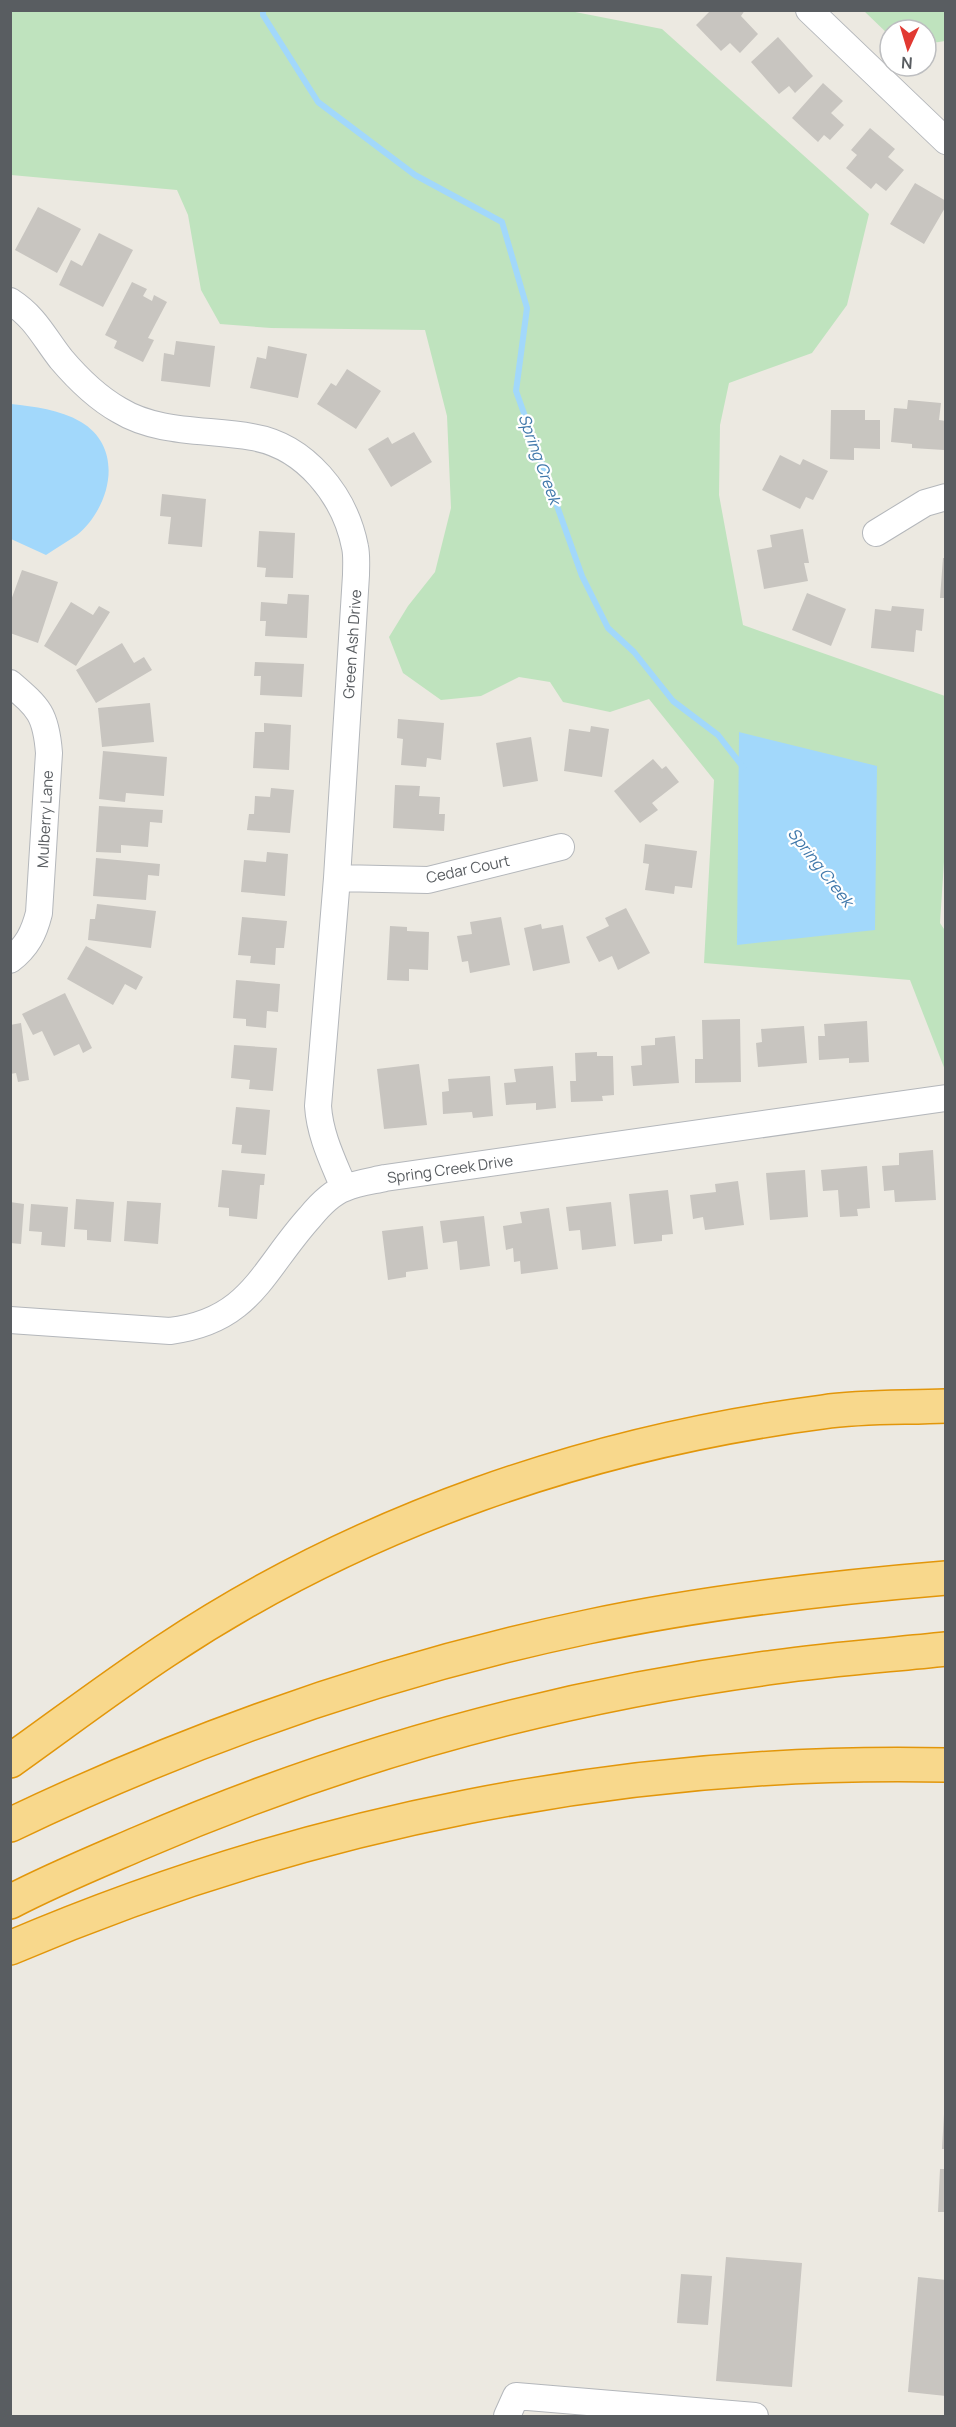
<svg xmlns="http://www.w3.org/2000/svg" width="956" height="2427" viewBox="0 0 956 2427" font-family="Manrope,sans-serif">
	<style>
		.green { fill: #bfe3be }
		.water { fill: #a2d8fb }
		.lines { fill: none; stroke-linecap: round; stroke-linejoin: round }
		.stream { stroke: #a2d8fb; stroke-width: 6 }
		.building { fill: #c8c5c0 }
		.minor-casing { stroke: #b4b7bb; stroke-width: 28 }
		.highway-casing { stroke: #e2960a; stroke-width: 36 }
		.minor { stroke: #fff; stroke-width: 26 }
		.highway { stroke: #f8d88c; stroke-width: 33 }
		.labels { text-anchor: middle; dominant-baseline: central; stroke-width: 4.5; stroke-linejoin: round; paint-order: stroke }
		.street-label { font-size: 15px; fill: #595d61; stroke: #fff }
		.water-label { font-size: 16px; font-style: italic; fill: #4179ab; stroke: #fff }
	</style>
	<rect width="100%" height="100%" fill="#ece9e1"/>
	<!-- green -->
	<path class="green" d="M565 10 662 29 869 214 847 305 812 353 729 383 720 425 719 495 743 625 945 696 946 831 940 923 946 932 945 1070 910 980 704 963 714 780 649 699 610 712 563 702 550 682 519 677 481 696 441 700 403 673 389 637 408 606 435 572 451 508 447 416 425 330 271 328 220 324 201 290 188 215 177 190 11 175 10 11Z
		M864 11H945V41L926 44V30H890V36Z"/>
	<!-- water -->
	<path class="water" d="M11 404C35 407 59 409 81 422 125 448 111 507 77 535 67 542 56 548 46 555L11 539Z
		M739 732 877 766 875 930 737 945Z"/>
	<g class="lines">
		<!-- stream -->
		<path class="stream" d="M263 10V15L318 102 415 175 502 222 527 308 516 391 582 576 608 628 634 652 673 701 718 735 743 767"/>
	</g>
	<!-- building -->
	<path class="building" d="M711 10H745L741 16 758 34 740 53 730 43 721 51 696 25Z
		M778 37 813 76 795 93 789 86 779 94 751 62Z
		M823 83 843 101 831 113 844 125 830 140 824 135 818 142 792 118Z
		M870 128 895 149 888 157 904 170 886 191 876 183 871 189 846 168 857 155 851 150Z
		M915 183 946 201V206L924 244 890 224Z
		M38 207 81 229 57 273 15 250Z
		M99 233 133 250 103 307 59 285 71 260 82 266Z
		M132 282 147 289 143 296 152 301 154 295 167 302 148 338 154 340 143 362 114 348 117 341 105 335Z
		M176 341 215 346 210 387 161 381 164 353 174 355Z
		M268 346 307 354 298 398 250 388 257 357 266 359Z
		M347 369 381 391 356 429 317 404 331 383 336 386Z
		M908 400 941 403 939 420 946 421 944 450 912 448V444L891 442 894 408 907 409Z
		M831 410H865V420H880V449L854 448V460L830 459Z
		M414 432 432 462 391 487 368 449 388 437 392 444Z
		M780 455 800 465 803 459 828 471 813 500 806 497 800 509 762 490Z
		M162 494 206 499 202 547 168 544 171 517 160 516Z
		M803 529 809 563H804L808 581 764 589 757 550 772 547 770 535Z
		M259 531 295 533 293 578 265 577 266 568 257 567Z
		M943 558H946V598H940Z
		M22 570 58 582 38 643 10 633V603Z
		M807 593 846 609 831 646 792 630Z
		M288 594 309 595 307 638 265 636 266 621H260L261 602 287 604Z
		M71 602 93 615 99 606 110 612 76 666 44 646Z
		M892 606 924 609 922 631 916 630 914 652 871 648 875 609 891 611Z
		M122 643 134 663 144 657 152 670 96 703 76 670Z
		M255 662 304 664 302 697 260 695 261 676H254Z
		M150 703 154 742 102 747 98 708Z
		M398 719 444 723 441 760 427 758 426 767 401 765 403 739 397 738Z
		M264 723 291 725 289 770 253 768 255 732H264Z
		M591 726 609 729 602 777 564 771 569 729 590 732Z
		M531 737 538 781 503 787 496 743Z
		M103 751 167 757 164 796 126 793 125 802 99 799Z
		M653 759 662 769 666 766 679 782 652 803 658 810 640 823 614 791Z
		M395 785 420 786 419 796 440 797 439 814H445L444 831 393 828Z
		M271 788 294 790 290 833 247 830 249 814H254L255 796 270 797Z
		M99 806 163 810 162 823 150 822 148 847 121 845V853L96 852Z
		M645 844 697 851 692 888 675 886 674 894 645 890 649 864 643 863Z
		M267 852 288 854 285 896 241 892 244 860 266 862Z
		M96 858 160 864 159 876 148 875 146 900 93 896Z
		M97 904 156 911 151 948 88 940 90 919H95Z
		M626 908 650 953 618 970 612 956 599 962 586 937 609 926 605 918Z
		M242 917 287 921 284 948H276L275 965 250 963 251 956 238 955Z
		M501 917 510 965 470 973 468 961 462 962 457 936 472 934 470 922Z
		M541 924 542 929 563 925 570 963 533 971 524 928Z
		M390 926 407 927V931L429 932 428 970 409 969V981L387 980Z
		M86 946 143 977 136 990 125 984 113 1005 67 979Z
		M236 980 280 984 278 1012 267 1011 266 1028 246 1026V1019L233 1018Z
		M65 993 92 1048 83 1053 79 1044 54 1056 42 1031 33 1035 22 1014Z
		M740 1019 741 1082 695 1083V1059H703L702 1020Z
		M867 1021 869 1062 849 1063V1058L819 1060 818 1036H825L824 1024Z
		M21 1023 29 1080 18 1082 16 1073 10 1074V1025Z
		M804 1026 807 1063 758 1067 756 1043 762 1042 761 1029Z
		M675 1036 679 1083 633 1086 631 1066 642 1065 641 1046 655 1045V1038Z
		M234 1045 277 1048 273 1091 249 1089 250 1080 231 1078Z
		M597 1052V1056H613L614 1095 602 1096 603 1101 571 1102 570 1081H576L575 1053Z
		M419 1064 427 1125 384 1129 377 1069Z
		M553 1066 556 1108 536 1110V1103L506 1105 504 1083 516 1082 514 1069Z
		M490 1076 493 1116 473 1118 472 1112 443 1114 442 1092 449 1091 448 1079Z
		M236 1107 270 1110 266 1155 241 1153 242 1145 232 1144Z
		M933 1150 936 1200 895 1202 894 1190 884 1191 882 1166 899 1165V1153Z
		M867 1166 870 1208 857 1209 858 1216 840 1217 838 1190 823 1191 821 1170Z
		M222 1170 265 1174 264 1185H260L257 1219 229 1216V1208L218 1207Z
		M805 1170 808 1217 770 1220 766 1173Z
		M738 1181 744 1225 705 1230 703 1217 693 1219 690 1195 716 1192 715 1184Z
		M668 1190 673 1234 662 1235V1241L634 1244 629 1194Z
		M76 1199 114 1202 111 1242 87 1240V1230L74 1229Z
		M127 1201 161 1203 158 1244 124 1241Z
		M10 1202 24 1204 21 1244 10 1243Z
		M611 1202 616 1246 582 1250 580 1230 569 1231 566 1207Z
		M31 1204 68 1207 65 1247 41 1245 42 1232 29 1231Z
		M549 1208 558 1269 521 1274 520 1261 514 1262 513 1248 506 1250 503 1226 522 1223 520 1212Z
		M484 1216 490 1266 460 1270 457 1241 443 1243 440 1221Z
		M423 1226 428 1269 406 1272V1277L388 1280 382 1231Z
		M944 2114H946V2149H942Z
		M940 2169H946V2212H938Z
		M726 2257 802 2263 792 2387 716 2381Z
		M681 2274 712 2276 708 2325 677 2323Z
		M918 2277 946 2280V2396L908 2392Z"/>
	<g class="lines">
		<!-- minor casing -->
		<g class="minor-casing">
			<path id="minor" d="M809 10 946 141
				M10 301C36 318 43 336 61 359 78 379 96 397 119 410 158 434 208 429 252 437 306 446 345 496 355 547 357 556 356 566 356 575L337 878 318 1106C320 1136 333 1161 344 1188
				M876 533 925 503 946 497
				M10 683C39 708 46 714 49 753L39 913C34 933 27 947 10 960
				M337 878 428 880 561 847
				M10 1320 170 1331C251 1321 262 1270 310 1217 319 1206 331 1193 345 1188 357 1183 372 1181 385 1178L946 1098
				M507 2416 516 2396 755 2416"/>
		</g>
		<!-- highway casing -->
		<g class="highway-casing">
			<path id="highway" d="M10 1761C62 1724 112 1686 165 1651 360 1521 590 1442 823 1412 863 1406 905 1408 946 1406
				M10 1825C194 1737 388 1669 587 1627 705 1602 825 1588 946 1578
				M10 1902C52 1880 96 1862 140 1843 341 1756 557 1696 775 1667 831 1659 889 1655 946 1649
				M10 1948C305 1822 624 1758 946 1765"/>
		</g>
		<!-- minor -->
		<use href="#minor" class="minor"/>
		<!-- highway -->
		<use href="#highway" class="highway"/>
	</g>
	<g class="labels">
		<!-- street labels -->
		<g class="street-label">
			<text transform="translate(352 644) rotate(-86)">Green Ash Drive</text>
			<text transform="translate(45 819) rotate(-87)">Mulberry Lane</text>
			<text transform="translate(468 869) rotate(-12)">Cedar Court</text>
			<text transform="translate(450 1169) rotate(-8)">Spring Creek Drive</text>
		</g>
		<!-- water labels -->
		<g class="water-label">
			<text transform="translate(540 459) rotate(70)">Spring Creek</text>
			<text transform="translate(821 867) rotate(52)">Spring Creek</text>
		</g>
	</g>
	<!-- border -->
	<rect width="956" height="2427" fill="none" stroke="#595d61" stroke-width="24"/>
	<!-- north arrow -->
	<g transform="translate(908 48) rotate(184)"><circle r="28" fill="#ffffff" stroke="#bdbec0" stroke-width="1.5"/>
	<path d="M0-4.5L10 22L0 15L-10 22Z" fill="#e13932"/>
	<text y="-9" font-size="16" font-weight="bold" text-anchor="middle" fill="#595d61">N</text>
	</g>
</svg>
